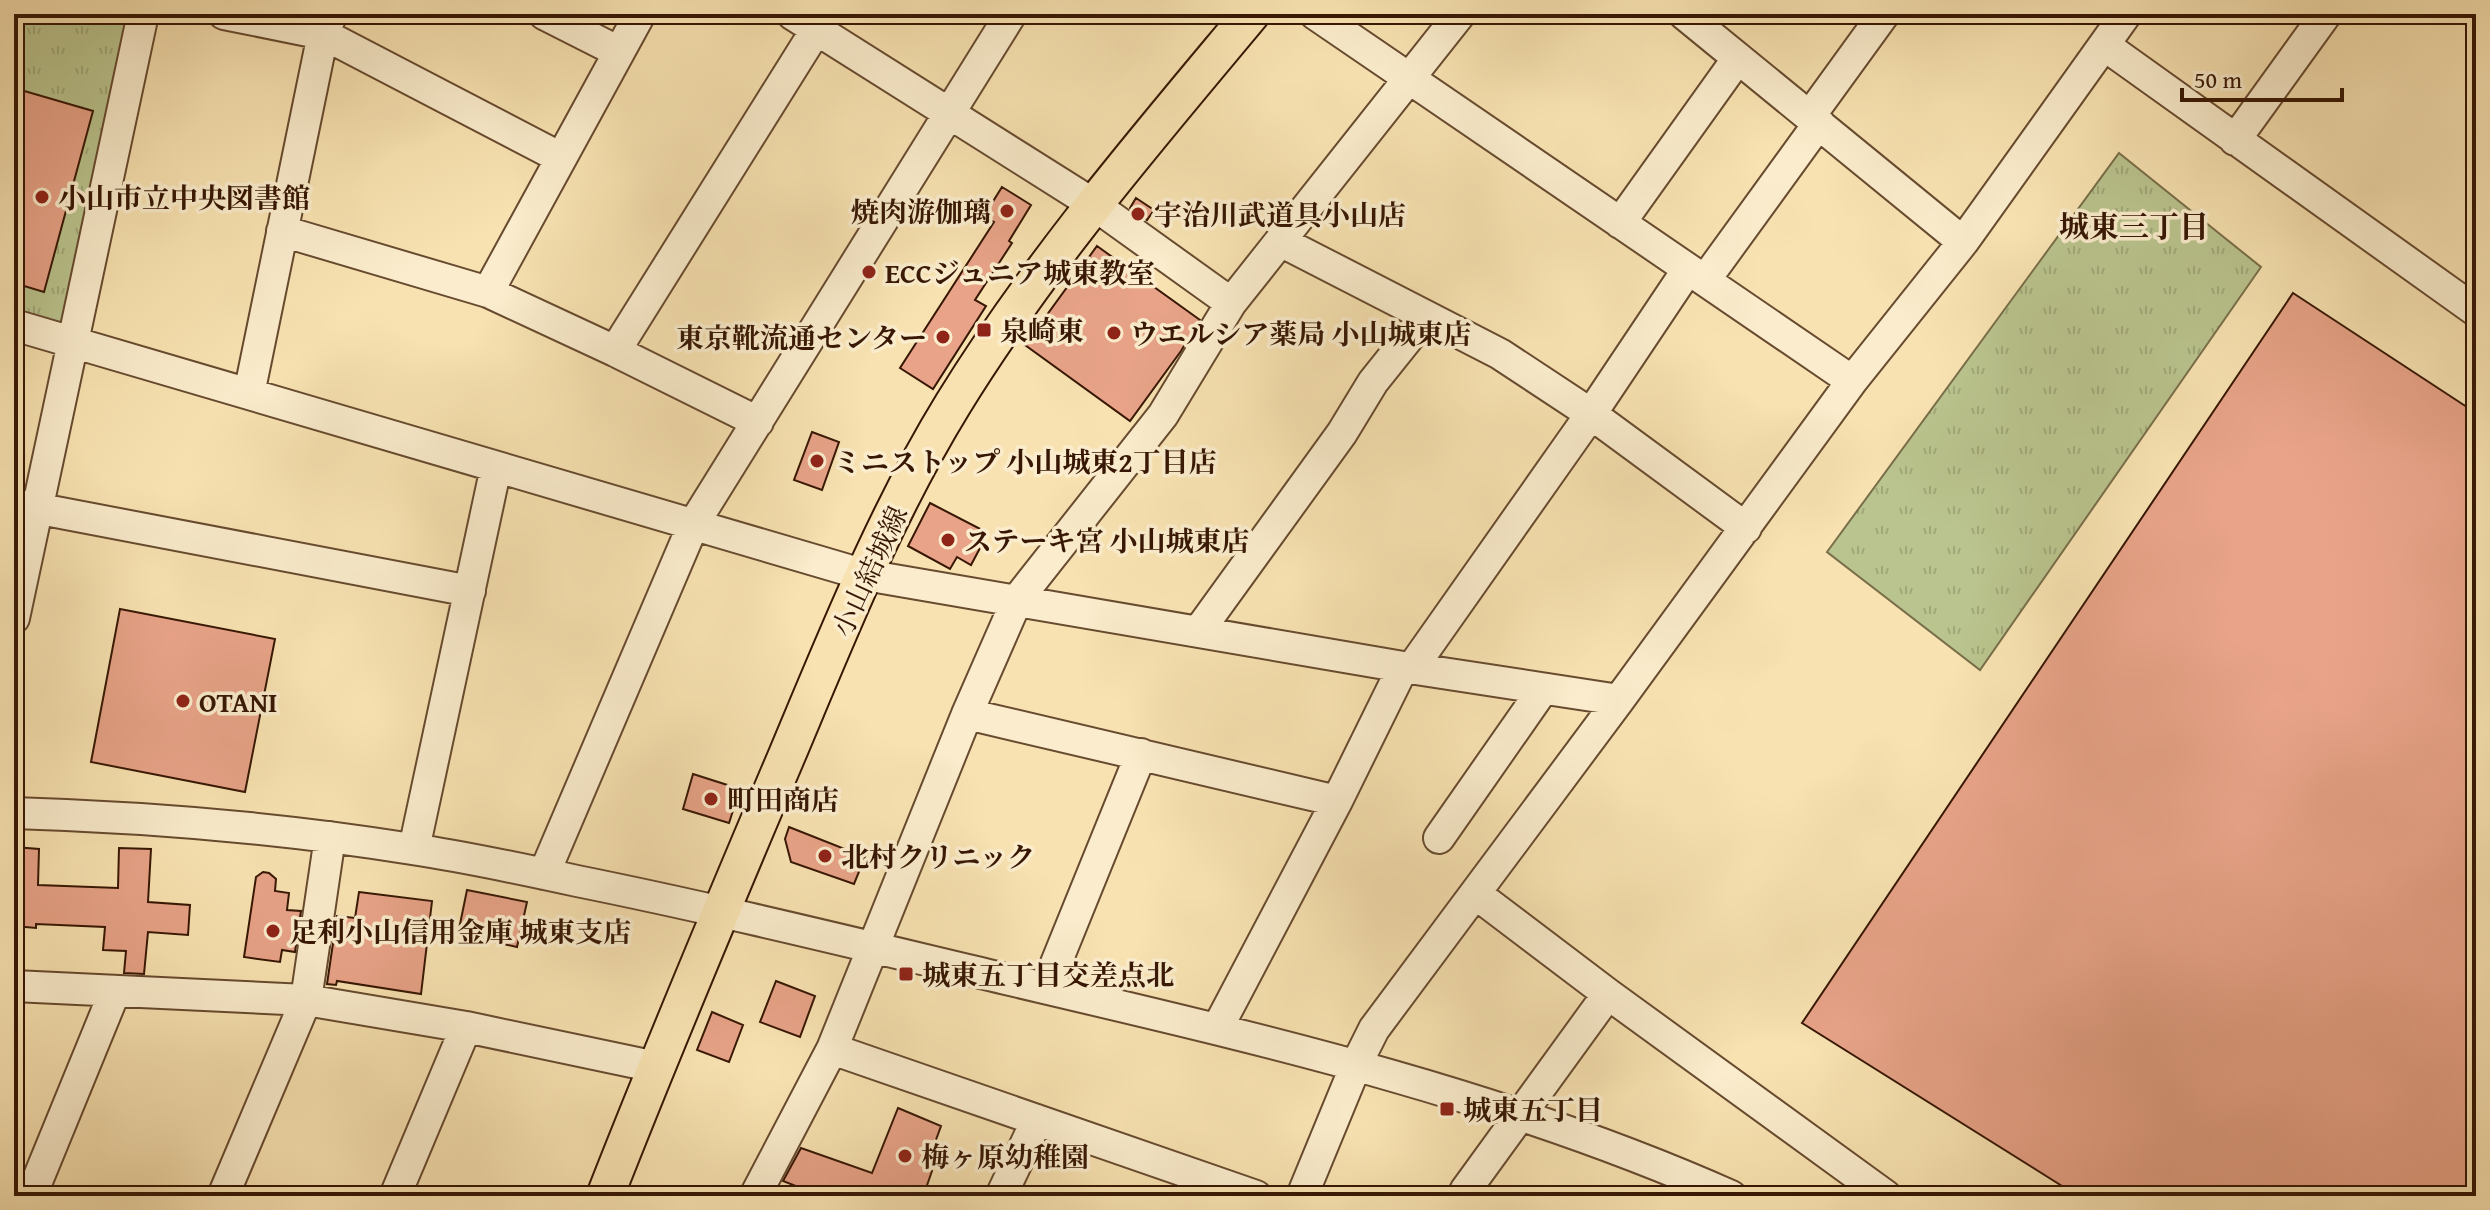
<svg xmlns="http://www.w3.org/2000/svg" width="2490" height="1210" viewBox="0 0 2490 1210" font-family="'Gentium Book Plus','Noto Serif JP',serif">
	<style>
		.park { fill: url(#park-tufts); stroke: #786e49; stroke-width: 2 }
		.building { fill: #e8a388; stroke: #371704; stroke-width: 2 }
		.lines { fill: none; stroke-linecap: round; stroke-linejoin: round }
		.minor-casing { stroke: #674a2f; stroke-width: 34 }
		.major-casing { stroke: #371704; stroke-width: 40 }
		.minor { stroke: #faeccc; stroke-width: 30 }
		.major { stroke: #f8e2b1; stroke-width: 36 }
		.poi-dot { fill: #8f2418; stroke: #faeccc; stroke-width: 3 }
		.labels { text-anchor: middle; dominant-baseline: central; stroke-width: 7; stroke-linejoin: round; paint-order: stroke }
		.poi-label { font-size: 28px; font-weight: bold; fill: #371704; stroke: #faeccc; text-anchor: start }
		.street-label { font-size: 28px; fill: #371704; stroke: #faeccc }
		.neighbourhood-label { font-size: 30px; font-weight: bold; fill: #371704; stroke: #faeccc }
	</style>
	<defs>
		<pattern id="park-tufts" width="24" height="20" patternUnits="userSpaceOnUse" patternTransform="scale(2)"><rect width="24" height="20" fill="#bac48e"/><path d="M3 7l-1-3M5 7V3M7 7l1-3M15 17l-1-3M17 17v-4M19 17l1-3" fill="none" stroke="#a0a879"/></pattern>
	</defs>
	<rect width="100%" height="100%" fill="#f8e2b1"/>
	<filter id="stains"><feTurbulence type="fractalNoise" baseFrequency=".0025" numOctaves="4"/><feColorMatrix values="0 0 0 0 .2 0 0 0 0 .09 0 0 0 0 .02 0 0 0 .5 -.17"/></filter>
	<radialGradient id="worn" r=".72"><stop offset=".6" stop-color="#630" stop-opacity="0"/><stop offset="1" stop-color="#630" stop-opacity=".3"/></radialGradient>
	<!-- park -->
	<path class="park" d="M14 14H128L61 327 14 310Z
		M2119 153 2261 267 1980 670 1827 552Z"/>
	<!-- building -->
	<path class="building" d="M14 88 93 111 44 292 14 283Z
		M1002 187 1031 205 1009 241 1012 243 975 300 986 306 933 389 900 368 994 222 984 216Z
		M1136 198 1154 210 1147 220 1130 208Z
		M1097 246 1200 320 1181 351 1130 421 1025 345Z
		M2293 293 2476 413V1196H2078L1802 1023Z
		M812 432 839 442 822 490 794 480Z
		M930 503 988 533 971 565 957 557 950 569 908 546Z
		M120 609 275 639 245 792 91 762Z
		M693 774 740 789 729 823 683 809Z
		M789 827 865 857 854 884 791 862 785 839Z
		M14 847 39 849 38 885 118 888 119 848 151 849 148 902 190 905 188 935 148 932 144 974 124 973 126 951 103 950 105 927 36 924V928L14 926Z
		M263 872 269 873 276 879 275 891 289 893 287 910 301 911 295 952 282 950 280 962 244 957 256 877Z
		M467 890 527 902 517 947 458 934Z
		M359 892 432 901 421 994 337 981 336 985 327 984 337 916 355 918Z
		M776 981 815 996 800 1037 760 1022Z
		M712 1012 743 1025 729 1062 697 1050Z
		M898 1108 941 1126 926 1167 932 1171 925 1191 922 1190 920 1196H821L783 1181 801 1148 872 1173Z"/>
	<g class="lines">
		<!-- minor casing -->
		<g class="minor-casing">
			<path id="minor" d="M224 14 323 34 561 158
				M544 14 619 52
				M792 14 1093 204 1231 303
				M1315 14 1852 381
				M1684 14 1963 242
				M2104 45 2476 311
				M1810 116 1884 14
				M2235 140 2326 14
				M1620 223 1738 58
				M282 231 488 292 615 351 758 422
				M1280 241 1500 354 1591 414 1746 528
				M1705 280 1819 123
				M488 292 640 14
				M14 325 865 575 1403 667 1619 700
				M615 351 826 14
				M249 394 323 34 332 14
				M14 504 470 591
				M14 618 143 14
				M1198 632 1342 433 1373 382 1425 317
				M1412 668 1591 414 1688 269
				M967 714 1337 801
				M14 813C146 817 281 828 412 849 467 857 522 869 577 881 716 909 854 943 993 976 1243 1035 1495 1091 1731 1196
				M1439 838 1543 689
				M414 849 496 467
				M544 874 693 525 1011 14
				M1476 894 1608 994 1886 1196
				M14 986 306 1000 466 1027 656 1067
				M1046 988 1141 754
				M1217 1029 1337 801 1403 667
				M832 1049 1256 1196
				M31 1196 115 991
				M223 1196 306 1000 330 837
				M395 1196 466 1027
				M755 1196 832 1049 967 714 1017 600 1163 415 1231 303 1460 14
				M1001 1196 1037 1120
				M1302 1196 1356 1065 1374 1029 1619 700 1852 381 1963 242 2126 14
				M1471 1196 1465 1191 1608 994"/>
		</g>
		<!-- major casing -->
		<g class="major-casing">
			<path id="major" d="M605 1196C663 1048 725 901 787 755 837 636 886 513 953 404 1039 264 1146 140 1251 14"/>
		</g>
		<!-- minor -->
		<use href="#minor" class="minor"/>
		<!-- major -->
		<use href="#major" class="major"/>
	</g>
	<!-- markers -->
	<g class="poi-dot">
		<circle cx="42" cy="197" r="8"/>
		<circle cx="1007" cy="211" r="8"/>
		<circle cx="1138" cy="214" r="8"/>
		<circle cx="869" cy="272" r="8"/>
		<rect x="976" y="322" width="16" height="16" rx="4"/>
		<circle cx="1114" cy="333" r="8"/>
		<circle cx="943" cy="337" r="8"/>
		<circle cx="817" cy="461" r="8"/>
		<circle cx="948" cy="540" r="8"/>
		<circle cx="183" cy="701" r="8"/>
		<circle cx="711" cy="799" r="8"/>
		<circle cx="825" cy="856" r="8"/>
		<circle cx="273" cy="931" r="8"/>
		<rect x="898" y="966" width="16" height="16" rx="4"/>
		<rect x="1439" y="1101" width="16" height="16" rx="4"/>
		<circle cx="905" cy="1156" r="8"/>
	</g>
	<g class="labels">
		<!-- poi labels -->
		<g class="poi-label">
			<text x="58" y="197">小山市立中央図書館</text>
			<text x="991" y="211" text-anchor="end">焼肉游伽璃</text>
			<text x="1154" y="214">宇治川武道具小山店</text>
			<text x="885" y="272">ECCジュニア城東教室</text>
			<text x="1000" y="330">泉崎東</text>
			<text x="1130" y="333">ウエルシア薬局 小山城東店</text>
			<text x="927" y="337" text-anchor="end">東京靴流通センター</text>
			<text x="833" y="461">ミニストップ 小山城東2丁目店</text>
			<text x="964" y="540">ステーキ宮 小山城東店</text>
			<text x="199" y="701">OTANI</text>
			<text x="727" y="799">町田商店</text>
			<text x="841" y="856">北村クリニック</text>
			<text x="289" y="931">足利小山信用金庫 城東支店</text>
			<text x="922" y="974">城東五丁目交差点北</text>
			<text x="1463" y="1109">城東五丁目</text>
			<text x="921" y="1156">梅ヶ原幼稚園</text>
		</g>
		<!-- street labels -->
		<g class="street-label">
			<text transform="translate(869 571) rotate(-65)">小山結城線</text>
		</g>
		<!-- neighbourhood labels -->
		<g class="neighbourhood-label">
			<text x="2134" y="226">城東三丁目</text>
		</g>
	</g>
	<!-- margin -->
	<rect width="2490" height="1210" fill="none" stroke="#f8e2b1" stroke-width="48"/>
	<rect x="16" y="16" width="2458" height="1178" fill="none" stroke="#371704" stroke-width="4"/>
	<rect x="24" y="24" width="2442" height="1162" fill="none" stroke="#371704" stroke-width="2"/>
	<!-- scale -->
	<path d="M2182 88v12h160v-12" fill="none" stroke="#371704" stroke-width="4"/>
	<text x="2194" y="88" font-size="24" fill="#371704" stroke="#faeccc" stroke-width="6" paint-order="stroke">50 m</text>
	<rect width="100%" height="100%" filter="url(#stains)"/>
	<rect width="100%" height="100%" fill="url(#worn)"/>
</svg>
